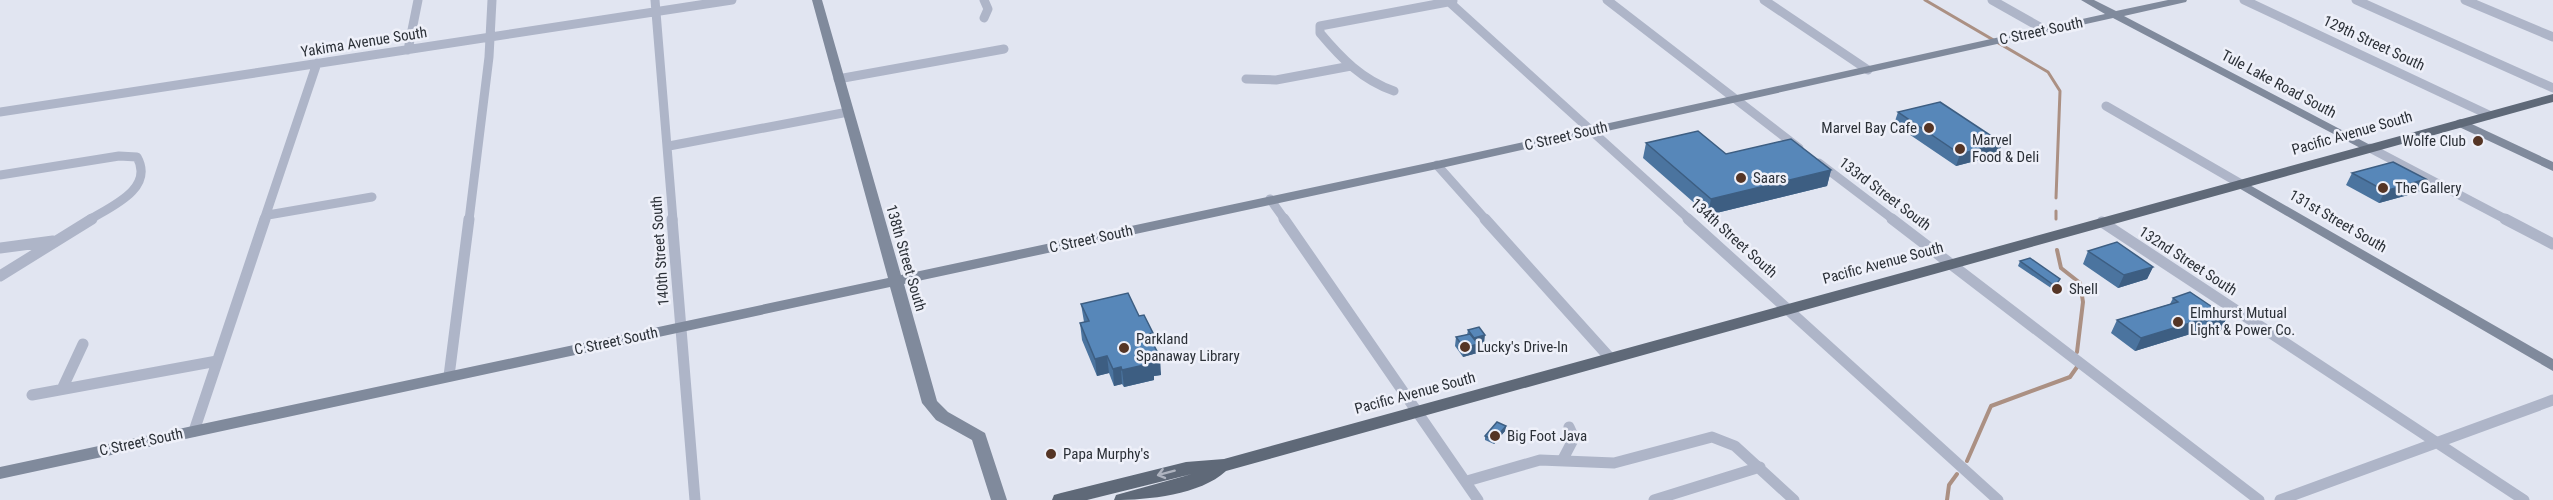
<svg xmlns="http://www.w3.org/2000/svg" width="2553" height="500" viewBox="0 0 2553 500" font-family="'Roboto Condensed',sans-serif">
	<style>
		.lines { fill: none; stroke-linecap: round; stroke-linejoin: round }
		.stream-far1 { stroke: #ab9083; stroke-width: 3 }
		.stream { stroke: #ab9083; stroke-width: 4 }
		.street-far1 { stroke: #aeb5c8; stroke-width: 9 }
		.street { stroke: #aeb5c8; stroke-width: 11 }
		.secondary { fill: #808a9c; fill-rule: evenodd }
		.primary { fill: #5f6978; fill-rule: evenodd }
		.wall { fill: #4b749f }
		.shaded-wall { fill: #3d5e82 }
		.building { fill: #5787b9; stroke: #3d5e82; stroke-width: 1.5 }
		.oneway { stroke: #aeb3bf }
		.poi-dot { fill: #553525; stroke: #eef0f9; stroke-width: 2 }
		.labels { text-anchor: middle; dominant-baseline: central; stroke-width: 5; stroke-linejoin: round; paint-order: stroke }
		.street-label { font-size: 15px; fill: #2c3138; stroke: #eef0f9 }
		.poi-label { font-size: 15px; fill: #2c3138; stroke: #eef0f9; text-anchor: start }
	</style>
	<rect width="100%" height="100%" fill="#e1e5f1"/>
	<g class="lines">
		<!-- stream-far1 -->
		<path class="stream-far1" d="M1925 0 2048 72 2060 91 2056 198
			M2056 211V219"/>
		<!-- stream -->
		<path class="stream" d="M2057 250 2061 268 2080 283 2083 302 2077 352
			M1967 461 1991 406 2070 377 2077 367
			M1947 500 1949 485 1957 474"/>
		<!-- street-far1 -->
		<path class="street-far1" d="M655 0 673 220
			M984 0 988 9 984 18
			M1447 0 1690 220
			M1607 0 1799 148
			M1764 0 1868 70
			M1992 0 2045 30
			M2244 0 2489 115
			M2356 0 2553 88
			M2465 0 2553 37
			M408 50 418 0
			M838 79 1004 49
			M1246 79 1276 80 1351 66
			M1394 91C1362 80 1341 58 1320 33V26L1453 1
			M2106 106 2241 184
			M0 112 732 0
			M669 146 848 112
			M2370 148 2507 220
			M1819 163 1894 220
			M1437 165 1486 220
			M0 175 119 156 137 157C155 189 110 207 89 220
			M1270 199 1285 220
			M268 215 372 197
			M264 220 317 63
			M469 220 489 57 492 0"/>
		<!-- street -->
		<path class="street" d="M672 219 695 500
			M1284 219 1478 500
			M1485 219 1610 358
			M1688 219 1998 500
			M1892 219 2259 500
			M2505 219 2553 244
			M2102 222 2524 500
			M0 248 53 241
			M0 276 92 219
			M449 376 469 219
			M63 387 83 344
			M32 395 217 361
			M194 431 265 219
			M1563 459 1574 438 1569 427
			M1467 481 1540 460 1614 463 1712 437 1735 446 1794 500
			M1654 500 1760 467
			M2280 500 2553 400"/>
		<!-- secondary -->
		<path class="secondary" d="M812 0H822L901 275 1437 161 2105 14 2081 0H2094L2116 11 2168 0H2187L2186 2 2124 16 2376 148 2374 151H2366L2113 18 1437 169 904 284 937 401 948 412 985 433 1007 500H991L972 440 936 420 922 403 890 287 0 479V467L888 278Z
			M2461 119 2553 162V171L2457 126 2455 123 2457 120Z
			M2241 180 2553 359V371L2237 187 2235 184 2237 181Z"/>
		<!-- primary -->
		<path class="primary" d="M2553 94V102L1226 471C1200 495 1148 500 1114 500L1116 495 1192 474 1087 500H1052L1054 495 1061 493 1186 462 1224 459Z"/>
	</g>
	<!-- wall -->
	<path class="wall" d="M1898 112 2002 143 1998 155 1956 166 1894 124Z
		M1646 143 1726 154 1831 170 1827 186 1708 215 1643 158Z
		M2352 173 2426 179 2419 192 2379 203 2346 185Z
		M2088 251 2153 267 2147 279 2118 288 2083 264Z
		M2020 261 2060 279 2058 284 2054 290 2018 266Z
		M2173 298 2227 317 2221 330 2203 336 2197 332 2135 351 2111 333 2117 320 2170 304Z
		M1081 304 1139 316 1153 333 1154 346 1161 375 1154 376V380L1124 387 1122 384 1114 386 1109 373 1097 376 1082 340 1080 323 1084 322Z
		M1468 330 1484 344 1478 346 1477 353 1463 357 1455 346 1456 337 1467 335Z
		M1506 426 1505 431 1494 444 1485 440V436Z"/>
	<!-- shaded-wall -->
	<path class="shaded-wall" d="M2002 143 1998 155 1956 166 1960 154Z
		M1831 170 1827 186 1708 215 1711 199Z
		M2426 179 2419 192 2379 203 2385 191Z
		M2153 267 2147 279 2118 288 2124 275Z
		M2227 317 2221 330 2203 336 2209 323Z
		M2203 319 2197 332 2135 351 2141 338Z
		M1153 333 1154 350 1148 334Z
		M1485 335 1484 344 1478 346 1477 353 1463 357 1464 348 1474 346V338Z
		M1107 356 1109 373 1097 376 1095 359Z
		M1160 357 1161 375 1154 376V380L1124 387 1122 370 1151 359Z
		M1121 367 1122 384 1114 386 1113 369Z
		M1506 426 1505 431 1494 444V440Z"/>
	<!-- building -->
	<path class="building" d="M1940 102 2002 143 1960 154 1898 112Z
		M1698 131 1726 154 1791 139 1831 170 1711 199 1646 143Z
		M2393 162 2426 179 2385 191 2352 173Z
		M2117 242 2153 267 2124 275 2088 251Z
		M2030 258 2060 279 2055 286 2020 261Z
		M2190 292 2227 317 2209 323 2203 319 2141 338 2117 320 2178 302 2173 298Z
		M1128 293 1139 316 1144 315 1153 333 1148 334 1160 357 1151 359 1153 363 1122 370 1121 367 1113 369 1107 356 1095 359 1080 323 1089 321 1081 304Z
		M1479 327 1485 335 1474 338 1468 330Z
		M1470 334 1478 344 1464 348 1456 337Z
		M1497 422 1506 426 1494 440 1485 436Z"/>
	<!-- one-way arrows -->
	<defs><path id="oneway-shaft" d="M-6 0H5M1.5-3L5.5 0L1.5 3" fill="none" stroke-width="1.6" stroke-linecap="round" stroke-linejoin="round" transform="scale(1.5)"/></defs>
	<use class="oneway" href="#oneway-shaft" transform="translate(1166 473) rotate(165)"/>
	<!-- markers -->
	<g class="poi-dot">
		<circle cx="1929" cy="128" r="6"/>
		<circle cx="2478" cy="141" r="6"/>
		<circle cx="1960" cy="149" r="6"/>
		<circle cx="1741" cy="178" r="6"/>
		<circle cx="2383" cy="188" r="6"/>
		<circle cx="2057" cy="289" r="6"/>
		<circle cx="2178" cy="322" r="6"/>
		<circle cx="1465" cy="347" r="6"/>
		<circle cx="1124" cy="348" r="6"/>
		<circle cx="1495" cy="436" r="6"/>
		<circle cx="1051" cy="454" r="6"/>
	</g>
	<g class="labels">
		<!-- street labels -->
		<g class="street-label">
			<text transform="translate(2041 31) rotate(-12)">C Street South</text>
			<text transform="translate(364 42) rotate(-9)">Yakima Avenue South</text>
			<text transform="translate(2374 43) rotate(25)">129th Street South</text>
			<text transform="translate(2279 84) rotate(28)">Tule Lake Road South</text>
			<text transform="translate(2352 133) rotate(-16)">Pacific Avenue South</text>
			<text transform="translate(1566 136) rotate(-13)">C Street South</text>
			<text transform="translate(1885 194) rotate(37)">133rd Street South</text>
			<text transform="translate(2338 221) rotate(30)">131st Street South</text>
			<text transform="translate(1734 238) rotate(42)">134th Street South</text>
			<text transform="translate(1091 239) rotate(-12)">C Street South</text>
			<text transform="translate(660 251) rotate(-94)">140th Street South</text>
			<text transform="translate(906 258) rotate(74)">138th Street South</text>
			<text transform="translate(2188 261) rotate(33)">132nd Street South</text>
			<text transform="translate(1883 263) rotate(-15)">Pacific Avenue South</text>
			<text transform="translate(616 341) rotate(-12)">C Street South</text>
			<text transform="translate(1415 393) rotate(-15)">Pacific Avenue South</text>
			<text transform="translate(141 442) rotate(-12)">C Street South</text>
		</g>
		<!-- poi labels -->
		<g class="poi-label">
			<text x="1917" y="128" text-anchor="end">Marvel Bay Cafe</text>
			<text x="1972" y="140">Marvel<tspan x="1972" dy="17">Food &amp; Deli</tspan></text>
			<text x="2466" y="141" text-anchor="end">Wolfe Club</text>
			<text x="1753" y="178">Saars</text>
			<text x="2395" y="188">The Gallery</text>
			<text x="2069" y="289">Shell</text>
			<text x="2190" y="313">Elmhurst Mutual<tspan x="2190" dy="17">Light &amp; Power Co.</tspan></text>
			<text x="1136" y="339">Parkland<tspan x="1136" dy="17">Spanaway Library</tspan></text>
			<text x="1477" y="347">Lucky's Drive-In</text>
			<text x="1507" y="436">Big Foot Java</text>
			<text x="1063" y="454">Papa Murphy's</text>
		</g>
	</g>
</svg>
